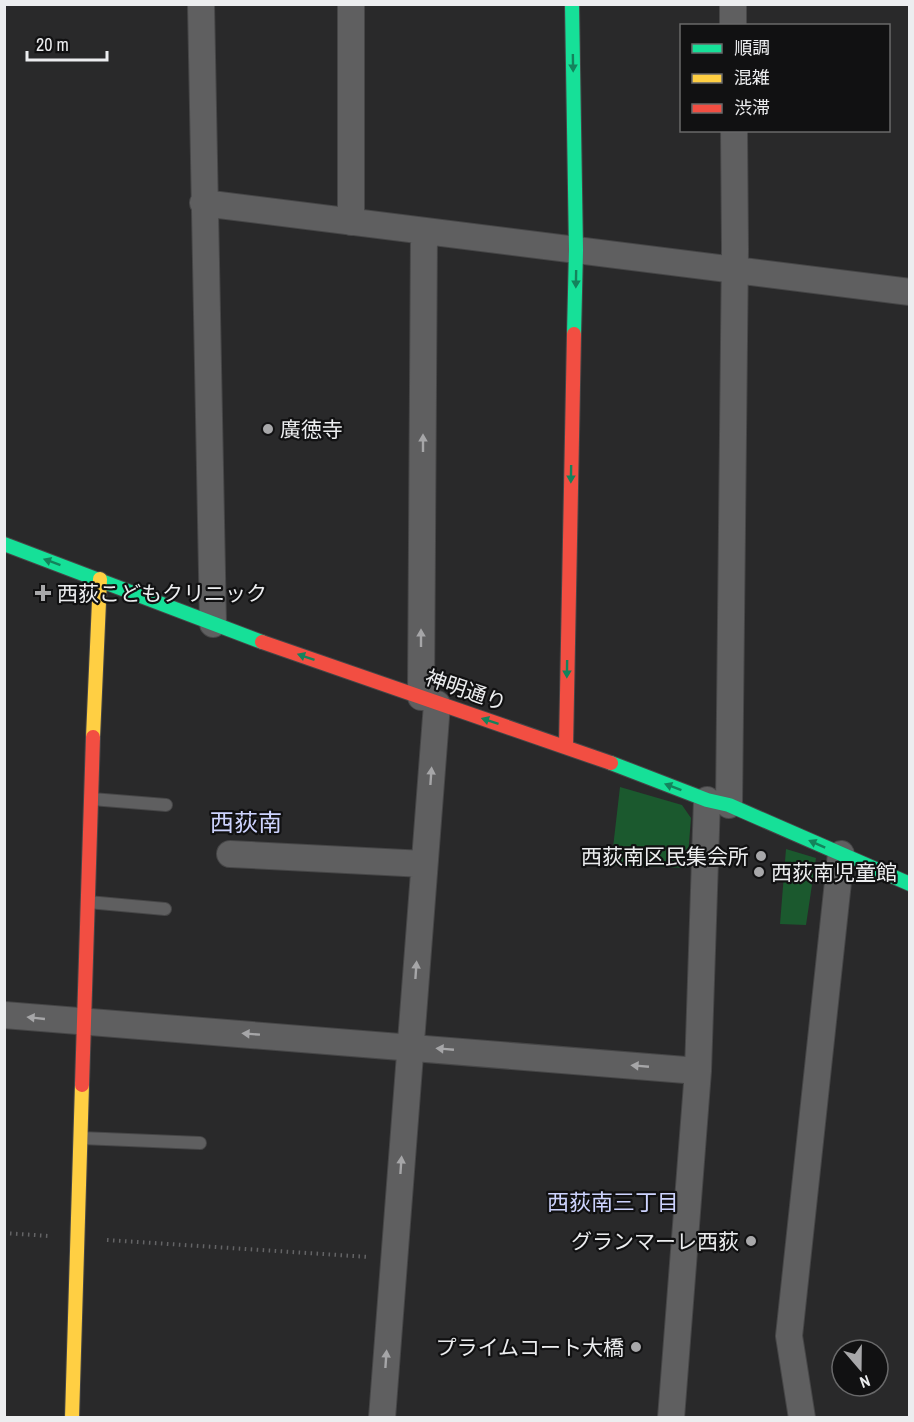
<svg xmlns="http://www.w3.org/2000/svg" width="914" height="1422" viewBox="0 0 914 1422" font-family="'Archivo Narrow','Noto Sans JP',sans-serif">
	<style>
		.green { fill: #1b592e }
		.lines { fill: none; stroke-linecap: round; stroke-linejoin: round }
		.lane-casing { stroke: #464647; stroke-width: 14 }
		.street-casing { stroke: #464647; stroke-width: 28 }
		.fast-casing { stroke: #464647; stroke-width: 16 }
		.slow-casing { stroke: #464647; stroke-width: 16 }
		.jam-casing { stroke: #464647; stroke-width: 16 }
		.path { stroke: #646466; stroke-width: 4; stroke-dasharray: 1.5 4.5; stroke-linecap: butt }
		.lane { stroke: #5f5f60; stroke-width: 12 }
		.street { stroke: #5f5f60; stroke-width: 26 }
		.fast { stroke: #16e098; stroke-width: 14 }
		.slow { stroke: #ffcf43; stroke-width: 14 }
		.jam { stroke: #f24e42; stroke-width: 14 }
		.oneway { fill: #14835c }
		.oneway2 { fill: #a6a6a8 }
		.poi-dot { fill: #a8a8aa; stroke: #111112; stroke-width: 2 }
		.labels { text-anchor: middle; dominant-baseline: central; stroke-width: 4.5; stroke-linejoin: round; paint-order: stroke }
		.poi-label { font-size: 21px; fill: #ecedef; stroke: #111112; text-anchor: start }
		.street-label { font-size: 21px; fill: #ecedef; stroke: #111112 }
		.neighbourhood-label { font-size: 22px; fill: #cdd3fe; stroke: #111112 }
		.quarter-label { font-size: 24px; fill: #cdd3fe; stroke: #111112 }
	</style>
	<rect width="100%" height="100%" fill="#29292a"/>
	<!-- green -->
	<path class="green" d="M620 787 682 805 691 818 687 868 611 865Z
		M786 849 816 858 806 925 780 924Z"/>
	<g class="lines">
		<!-- lane casing -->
		<g class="lane-casing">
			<path id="lane" d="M92 799 166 805
				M88 902 165 909
				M81 1138 200 1143"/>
		</g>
		<!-- street casing -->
		<g class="street-casing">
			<path id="street" d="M201 4 213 624
				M351 4V222
				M733 4V26
				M203 203 910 292
				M421 697 424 231
				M729 805 735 249 734 130
				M230 854 424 864
				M4 1015 698 1071
				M382 1418 437 704
				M671 1418 698 1071 707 800
				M802 1418 789 1336 841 854"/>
		</g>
		<!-- fast casing -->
		<g class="fast-casing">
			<path id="fast" d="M572 4 576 250 574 334
				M4 544 262 642
				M611 763 707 800 729 805 910 884"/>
		</g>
		<!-- slow casing -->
		<g class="slow-casing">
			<path id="slow" d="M93 737 100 579
				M72 1418 82 1085"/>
		</g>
		<!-- jam casing -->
		<g class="jam-casing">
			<path id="jam" d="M262 642 611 763
				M566 746 574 334
				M82 1085 93 737"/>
		</g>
		<!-- path -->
		<path class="path" d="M4 1233 49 1236
			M107 1240 369 1257"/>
		<!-- lane -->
		<use href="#lane" class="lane"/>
		<!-- street -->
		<use href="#street" class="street"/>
		<!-- fast -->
		<use href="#fast" class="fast"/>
		<!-- slow -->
		<use href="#slow" class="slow"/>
		<!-- jam -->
		<use href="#jam" class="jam"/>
	</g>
	<!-- one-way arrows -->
	<defs><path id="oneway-solid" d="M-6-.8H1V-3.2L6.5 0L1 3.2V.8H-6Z" transform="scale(1.5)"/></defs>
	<g class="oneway">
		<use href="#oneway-solid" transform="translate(573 63) rotate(89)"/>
		<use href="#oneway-solid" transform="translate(576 279) rotate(91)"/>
		<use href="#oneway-solid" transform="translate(571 474) rotate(91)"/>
		<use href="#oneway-solid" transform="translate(52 562) rotate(-160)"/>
		<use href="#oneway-solid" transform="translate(306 657) rotate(-161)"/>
		<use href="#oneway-solid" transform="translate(567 669) rotate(91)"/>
		<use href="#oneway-solid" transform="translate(490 721) rotate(-162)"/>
		<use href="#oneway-solid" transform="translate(673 787) rotate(-159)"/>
		<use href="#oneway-solid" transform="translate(817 844) rotate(-156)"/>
	</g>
	<g class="oneway2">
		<use href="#oneway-solid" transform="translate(423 443) rotate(-90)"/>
		<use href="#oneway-solid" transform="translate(421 638) rotate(-90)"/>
		<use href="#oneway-solid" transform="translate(431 776) rotate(-86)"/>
		<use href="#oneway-solid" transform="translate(416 970) rotate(-86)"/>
		<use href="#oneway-solid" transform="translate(36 1018) rotate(-174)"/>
		<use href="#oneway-solid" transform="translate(251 1034) rotate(-176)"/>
		<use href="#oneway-solid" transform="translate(445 1049) rotate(-175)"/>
		<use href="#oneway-solid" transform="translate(640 1066) rotate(-175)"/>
		<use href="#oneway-solid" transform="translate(401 1165) rotate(-86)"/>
		<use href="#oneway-solid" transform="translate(386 1359) rotate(-86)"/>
	</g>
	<!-- markers -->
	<g class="poi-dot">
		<circle cx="268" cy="429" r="6"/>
		<path d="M40 584h6v6h6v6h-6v6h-6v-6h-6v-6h6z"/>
		<circle cx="761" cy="856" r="6"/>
		<circle cx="759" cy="872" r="6"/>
		<circle cx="751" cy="1241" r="6"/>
		<circle cx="636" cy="1347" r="6"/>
	</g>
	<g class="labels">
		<!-- poi labels -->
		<g class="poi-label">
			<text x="280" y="429">廣徳寺</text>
			<text x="57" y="593">西荻こどもクリニック</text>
			<text x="749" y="856" text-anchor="end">西荻南区民集会所</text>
			<text x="771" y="872">西荻南児童館</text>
			<text x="739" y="1241" text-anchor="end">グランマーレ西荻</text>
			<text x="624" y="1347" text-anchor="end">プライムコート大橋</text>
		</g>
		<!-- street labels -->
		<g class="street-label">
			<text transform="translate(466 690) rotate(19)">神明通り</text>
		</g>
		<!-- neighbourhood labels -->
		<g class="neighbourhood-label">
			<text x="613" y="1202">西荻南三丁目</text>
		</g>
		<!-- quarter labels -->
		<g class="quarter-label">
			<text x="246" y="822">西荻南</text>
		</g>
	</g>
	<!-- border -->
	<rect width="914" height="1422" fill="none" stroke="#ecedef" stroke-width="12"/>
	<!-- legend -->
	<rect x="680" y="24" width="210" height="108" fill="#111112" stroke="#69696a" stroke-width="1.5"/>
	<rect x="692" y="44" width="30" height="9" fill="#16e098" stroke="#69696a" stroke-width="1.5"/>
	<text x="734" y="54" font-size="18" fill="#ecedef">順調</text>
	<rect x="692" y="74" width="30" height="9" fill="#ffcf43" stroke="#69696a" stroke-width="1.5"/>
	<text x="734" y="84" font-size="18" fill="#ecedef">混雑</text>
	<rect x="692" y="104" width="30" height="9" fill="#f24e42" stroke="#69696a" stroke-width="1.5"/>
	<text x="734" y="114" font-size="18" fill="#ecedef">渋滞</text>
	<!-- north arrow -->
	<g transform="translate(860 1368) rotate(160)"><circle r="28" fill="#111112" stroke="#69696a" stroke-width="1.5"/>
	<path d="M0-4.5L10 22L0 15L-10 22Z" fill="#a8a8aa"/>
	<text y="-9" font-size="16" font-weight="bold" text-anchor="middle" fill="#ecedef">N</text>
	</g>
	<!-- scale -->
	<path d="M27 51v9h80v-9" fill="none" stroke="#ecedef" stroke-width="3"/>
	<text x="36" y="51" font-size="18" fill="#ecedef" stroke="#111112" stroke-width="4.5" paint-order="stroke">20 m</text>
</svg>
